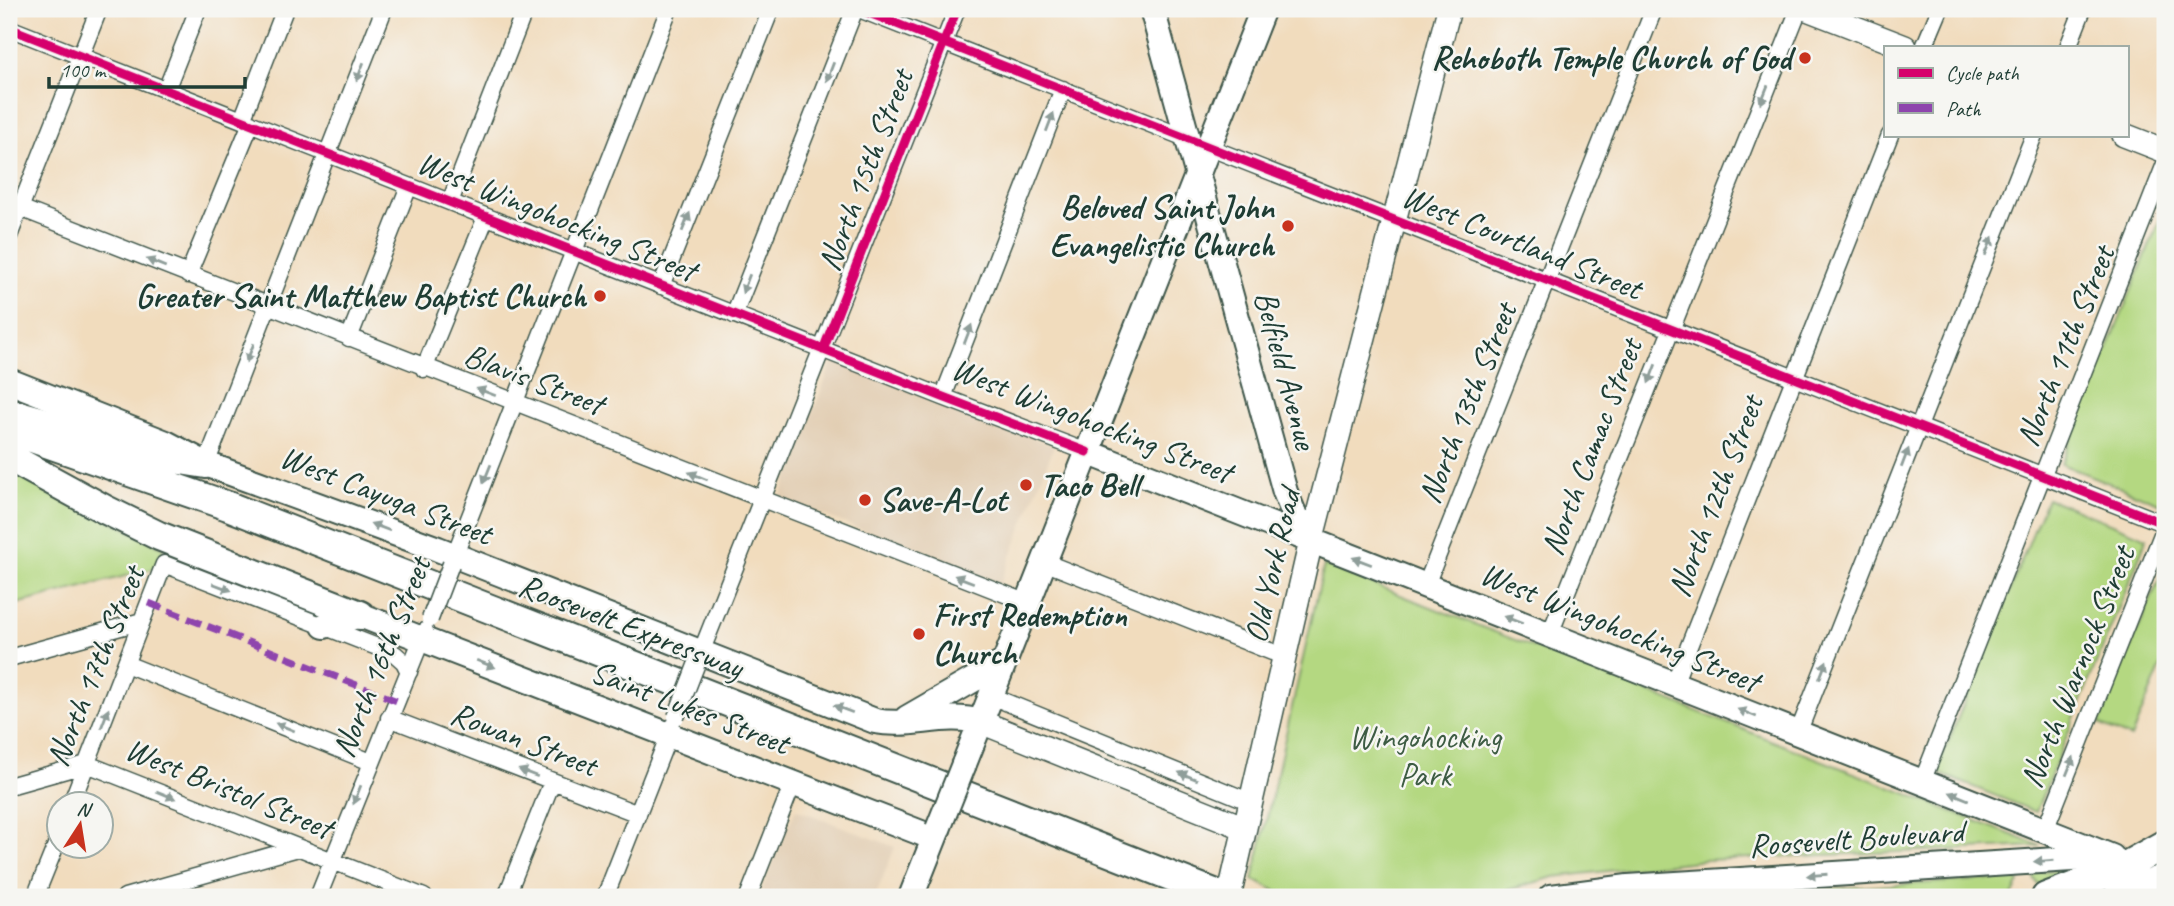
<svg xmlns="http://www.w3.org/2000/svg" width="2174" height="906" viewBox="0 0 2174 906" font-family="Caveat,sans-serif">
	<style>
		.built { fill: #e2ceb3 }
		.green { fill: #b4d881; stroke: #6a8a5a; stroke-width: 2 }
		.lines { fill: none; stroke-linecap: round; stroke-linejoin: round }
		.street-casing { stroke: #3e5549; stroke-width: 19 }
		.secondary-casing { stroke: #3e5549; stroke-width: 26 }
		.primary-casing { stroke: #3e5549; stroke-width: 28 }
		.highway-casing { stroke: #3e5549; stroke-width: 32 }
		.street { stroke: #fff; stroke-width: 16 }
		.secondary { stroke: #fff; stroke-width: 23 }
		.primary { stroke: #fff; stroke-width: 24 }
		.highway { stroke: #fff; stroke-width: 28 }
		.street-bridge-casing { stroke: #3e5549; stroke-width: 19; stroke-linecap: butt }
		.primary-bridge-casing { stroke: #3e5549; stroke-width: 28; stroke-linecap: butt }
		.street-bridge { stroke: #fff; stroke-width: 16 }
		.primary-bridge { stroke: #fff; stroke-width: 24 }
		.quiet { stroke: #8e44ad; stroke-width: 7; stroke-dasharray: 14 7; stroke-linecap: butt }
		.cycleway-casing { stroke: #f6f6f2; stroke-width: 13 }
		.cycleway { stroke: #d6006c; stroke-width: 9 }
		.oneway { fill: #8f9e9a }
		.poi-dot { fill: #c8321e; stroke: #f6f6f2; stroke-width: 2.5 }
		.labels { text-anchor: middle; dominant-baseline: central; stroke-width: 5; stroke-linejoin: round; paint-order: stroke }
		.poi-label { font-size: 33px; font-weight: bold; fill: #1f3d34; stroke: #f6f6f2; text-anchor: end }
		.street-label { font-size: 33px; fill: #1f3d34; stroke: #f6f6f2 }
		.park-label { font-size: 33px; fill: #3d5c43; stroke: #f6f6f2 }
	</style>
	<rect width="100%" height="100%" fill="#f6f6f2"/>
	<filter id="ink" filterUnits="userSpaceOnUse"><feTurbulence type="fractalNoise" baseFrequency=".0143" numOctaves="2"/><feDisplacementMap in="SourceGraphic" scale="14" xChannelSelector="R" yChannelSelector="G"/><feConvolveMatrix kernelMatrix="1 2 1 2 8 2 1 2 1" color-interpolation-filters="sRGB"/></filter>
	<filter id="wash" filterUnits="userSpaceOnUse"><feTurbulence type="fractalNoise" baseFrequency=".00686" numOctaves="4" result="noise"/><feDisplacementMap in="SourceGraphic" scale="28" xChannelSelector="R" yChannelSelector="G"/><feGaussianBlur stdDeviation="1.57" result="paint"/><feColorMatrix in="noise" values="0 0 0 0 0 0 0 0 0 0 0 0 0 0 0 0 0 1.4 0 .05"/><feComposite in="paint" operator="in"/></filter>
	<g filter="url(#wash)">
		<rect width="100%" height="100%" fill="#f1dcbd"/>
		<!-- built -->
		<path class="built" d="M833 360 1054 446 1000 584 780 498Z
			M796 809 895 847 875 897H776L761 891Z"/>
		<!-- green -->
		<path class="green" d="M2165 207V495L2161 504 2061 464Z
			M9 468 164 548 153 569 9 606Z
			M2047 498 2147 538 2036 812 1936 772Z
			M1324 565 2040 846 1706 860 1554 877 1483 897H1290L1253 880Z
			M2165 565V657L2131 738 2099 724Z
			M2091 868 2038 885 2030 872Z
			M2014 878 2019 882 2012 896 2009 897H1690Z"/>
	</g>
	<g filter="url(#ink)">
		<g class="lines">
			<!-- street casing -->
			<g class="street-casing">
				<path id="street" d="M859 9 1188 139
					M9 28 943 397 1087 452
					M1924 47 1940 9
					M2068 47 2083 9
					M166 90 198 9
					M242 120 285 9
					M1208 147 2165 524
					M450 202 525 9
					M20 208 1028 603
					M9 236 99 9
					M188 275 251 123
					M661 286 771 9
					M734 315 855 9
					M349 338 409 186
					M424 369 486 217
					M943 397 1063 89
					M206 464 384 9
					M452 562 669 9
					M1044 562 1285 657
					M1426 585 1654 9
					M1550 634 1799 9
					M9 658 142 621
					M698 660 957 9
					M126 664 371 762
					M1674 684 1890 135
					M991 696 1251 802
					M389 718 638 814
					M1798 733 2034 135
					M1922 782 2165 164
					M9 786 87 764 424 897
					M71 804 164 564 395 654 404 662 409 672
					M2045 830 2165 527
					M35 897 60 835
					M125 897 298 848
					M318 897 425 631
					M506 897 552 782
					M605 897 672 727
					M748 897 793 783"/>
			</g>
			<!-- secondary casing -->
			<g class="secondary-casing">
				<path id="secondary" d="M1807 9 1905 47
					M2124 135 2165 151
					M981 722 1245 828
					M1229 897 1311 541 1449 9"/>
			</g>
			<!-- primary casing -->
			<g class="primary-casing">
				<path id="primary" d="M1152 9 1285 492 1295 516 1311 541
					M9 381 166 443 206 464 438 549 875 721C911 728 945 712 981 722
					M1087 452 2112 857
					M324 626 360 615 934 838
					M907 718 1004 662
					M964 764 1263 9
					M911 897 938 829
					M1551 897 1628 887 2105 857"/>
			</g>
			<!-- highway casing -->
			<g class="highway-casing">
				<path id="highway" d="M19 415 174 459 206 464
					M9 430 228 506 1224 897
					M9 457 104 509 159 536 360 615
					M2046 897 2122 868 2165 844
					M2118 897 2165 878"/>
			</g>
			<!-- street -->
			<use href="#street" class="street"/>
			<!-- secondary -->
			<use href="#secondary" class="secondary"/>
			<!-- primary -->
			<use href="#primary" class="primary"/>
			<!-- highway -->
			<use href="#highway" class="highway"/>
			<!-- street-bridge casing -->
			<g class="street-bridge-casing">
				<path id="street-bridge" d="M430 619 451 564
					M676 717 697 663"/>
			</g>
			<!-- primary-bridge casing -->
			<g class="primary-bridge-casing">
				<path id="primary-bridge" d="M938 829 964 764"/>
			</g>
			<!-- street-bridge -->
			<use href="#street-bridge" class="street-bridge"/>
			<!-- primary-bridge -->
			<use href="#primary-bridge" class="primary-bridge"/>
			<!-- quiet -->
			<path class="quiet" d="M149 603 397 701"/>
			<!-- cycleway casing -->
			<g class="cycleway-casing">
				<path id="cycleway" d="M859 9 2165 524
					M9 28 943 397 1087 452
					M823 350 957 9"/>
			</g>
			<!-- cycleway -->
			<use href="#cycleway" class="cycleway"/>
		</g>
		<!-- one-way arrows -->
		<defs><path id="oneway-solid" d="M-6-.8H1V-3.2L6.5 0L1 3.2V.8H-6Z" transform="scale(1.75)"/></defs>
		<g class="oneway">
			<use href="#oneway-solid" transform="translate(360 72) rotate(111)"/>
			<use href="#oneway-solid" transform="translate(830 72) rotate(111)"/>
			<use href="#oneway-solid" transform="translate(1764 95) rotate(112)"/>
			<use href="#oneway-solid" transform="translate(1050 122) rotate(-69)"/>
			<use href="#oneway-solid" transform="translate(686 222) rotate(-68)"/>
			<use href="#oneway-solid" transform="translate(1989 246) rotate(-68)"/>
			<use href="#oneway-solid" transform="translate(156 263) rotate(-158)"/>
			<use href="#oneway-solid" transform="translate(746 284) rotate(111)"/>
			<use href="#oneway-solid" transform="translate(968 334) rotate(-69)"/>
			<use href="#oneway-solid" transform="translate(250 353) rotate(112)"/>
			<use href="#oneway-solid" transform="translate(1652 374) rotate(111)"/>
			<use href="#oneway-solid" transform="translate(486 392) rotate(-159)"/>
			<use href="#oneway-solid" transform="translate(1905 458) rotate(-69)"/>
			<use href="#oneway-solid" transform="translate(487 474) rotate(112)"/>
			<use href="#oneway-solid" transform="translate(698 476) rotate(-158)"/>
			<use href="#oneway-solid" transform="translate(380 527) rotate(-159)"/>
			<use href="#oneway-solid" transform="translate(1362 561) rotate(-159)"/>
			<use href="#oneway-solid" transform="translate(964 579) rotate(-159)"/>
			<use href="#oneway-solid" transform="translate(222 587) rotate(21)"/>
			<use href="#oneway-solid" transform="translate(1513 620) rotate(-159)"/>
			<use href="#oneway-solid" transform="translate(486 664) rotate(21)"/>
			<use href="#oneway-solid" transform="translate(1823 670) rotate(-69)"/>
			<use href="#oneway-solid" transform="translate(843 709) rotate(-159)"/>
			<use href="#oneway-solid" transform="translate(1747 713) rotate(-158)"/>
			<use href="#oneway-solid" transform="translate(105 718) rotate(-69)"/>
			<use href="#oneway-solid" transform="translate(285 727) rotate(-158)"/>
			<use href="#oneway-solid" transform="translate(2070 766) rotate(-68)"/>
			<use href="#oneway-solid" transform="translate(528 773) rotate(-159)"/>
			<use href="#oneway-solid" transform="translate(1188 776) rotate(-158)"/>
			<use href="#oneway-solid" transform="translate(166 795) rotate(22)"/>
			<use href="#oneway-solid" transform="translate(357 795) rotate(112)"/>
			<use href="#oneway-solid" transform="translate(1959 796) rotate(-158)"/>
			<use href="#oneway-solid" transform="translate(2044 861) rotate(176)"/>
			<use href="#oneway-solid" transform="translate(1817 875) rotate(176)"/>
		</g>
	</g>
	<!-- markers -->
	<g class="poi-dot">
		<circle cx="1805" cy="58" r="7"/>
		<circle cx="1288" cy="226" r="7"/>
		<circle cx="600" cy="296" r="7"/>
		<circle cx="1026" cy="485" r="7"/>
		<circle cx="865" cy="500" r="7"/>
		<circle cx="919" cy="634" r="7"/>
	</g>
	<g class="labels">
		<!-- poi labels -->
		<g class="poi-label">
			<text x="1791" y="58">Rehoboth Temple Church of God</text>
			<text x="1274" y="207">Beloved Saint John<tspan x="1274" dy="38">Evangelistic Church</tspan></text>
			<text x="586" y="296">Greater Saint Matthew Baptist Church</text>
			<text x="1040" y="485" text-anchor="start">Taco Bell</text>
			<text x="879" y="500" text-anchor="start">Save-A-Lot</text>
			<text x="933" y="615" text-anchor="start">First Redemption<tspan x="933" dy="38">Church</tspan></text>
		</g>
		<!-- street labels -->
		<g class="street-label">
			<text transform="translate(865 170) rotate(-69)">North 15th Street</text>
			<text transform="translate(557 216) rotate(22)">West Wingohocking Street</text>
			<text transform="translate(1522 242) rotate(22)">West Courtland Street</text>
			<text transform="translate(2065 346) rotate(-68)">North 11th Street</text>
			<text transform="translate(1286 370) rotate(75)">Belfield Avenue</text>
			<text transform="translate(534 379) rotate(21)">Blavis Street</text>
			<text transform="translate(1467 403) rotate(-68)">North 13th Street</text>
			<text transform="translate(1092 420) rotate(21)">West Wingohocking Street</text>
			<text transform="translate(1591 447) rotate(-69)">North Camac Street</text>
			<text transform="translate(386 495) rotate(21)">West Cayuga Street</text>
			<text transform="translate(1715 496) rotate(-69)">North 12th Street</text>
			<text transform="translate(1272 566) rotate(-77)">Old York Road</text>
			<text transform="translate(631 626) rotate(21)">Roosevelt Expressway</text>
			<text transform="translate(1620 627) rotate(22)">West Wingohocking Street</text>
			<text transform="translate(381 657) rotate(-68)">North 16th Street</text>
			<text transform="translate(95 666) rotate(-68)">North 17th Street</text>
			<text transform="translate(2077 667) rotate(-68)">North Warnock Street</text>
			<text transform="translate(690 707) rotate(21)">Saint Lukes Street</text>
			<text transform="translate(524 739) rotate(21)">Rowan Street</text>
			<text transform="translate(229 788) rotate(22)">West Bristol Street</text>
			<text transform="translate(1856 838) rotate(-4)">Roosevelt Boulevard</text>
		</g>
		<!-- park labels -->
		<g class="park-label">
			<text x="1425" y="737">Wingohocking<tspan x="1425" dy="38">Park</tspan></text>
		</g>
	</g>
	<!-- margin -->
	<rect width="2174" height="906" fill="none" stroke="#f6f6f2" stroke-width="35"/>
	<!-- legend -->
	<rect x="1884" y="46" width="245" height="91" fill="#f6f6f2" stroke="#a0aca6" stroke-width="2"/>
	<rect x="1898" y="68" width="35" height="10" fill="#d6006c" stroke="#a0aca6" stroke-width="2"/>
	<text x="1946" y="80" font-size="21" fill="#1f3d34">Cycle path</text>
	<rect x="1898" y="103" width="35" height="10" fill="#8e44ad" stroke="#a0aca6" stroke-width="2"/>
	<text x="1946" y="116" font-size="21" fill="#1f3d34">Path</text>
	<!-- north arrow -->
	<g transform="translate(80 825) rotate(12)"><circle r="33" fill="#f6f6f2" stroke="#a0aca6" stroke-width="2"/>
	<path d="M0-5L12 26L0 18L-12 26Z" fill="#c8321e"/>
	<text y="-10" font-size="19" font-weight="bold" text-anchor="middle" fill="#1f3d34">N</text>
	</g>
	<!-- scale -->
	<path d="M49 77v10h196v-10" fill="none" stroke="#1f3d34" stroke-width="3.5"/>
	<text x="60" y="77" font-size="21" fill="#1f3d34" stroke="#f6f6f2" stroke-width="5" paint-order="stroke">100 m</text>
</svg>
